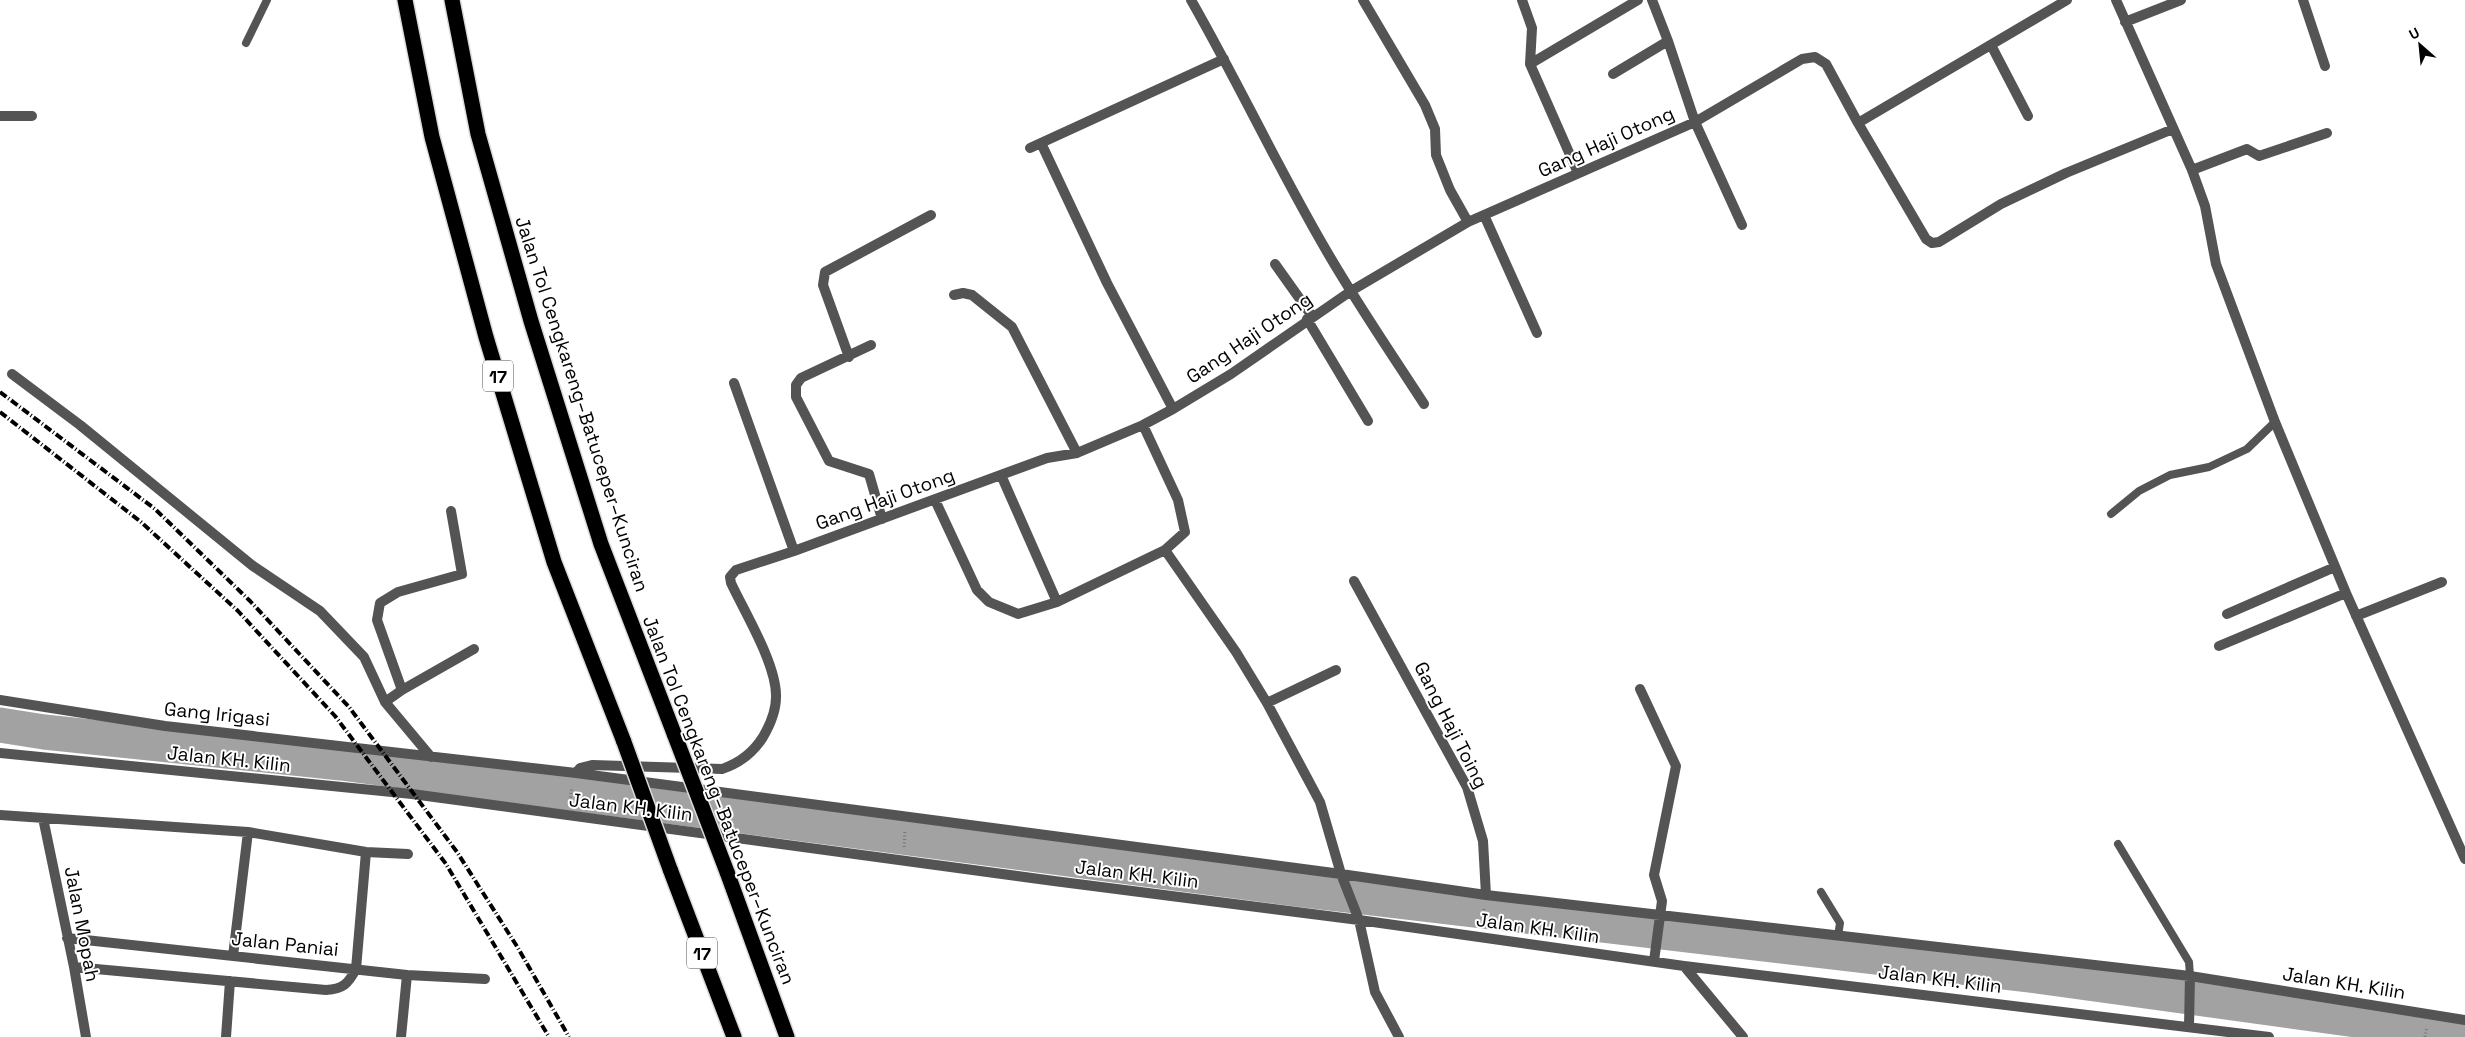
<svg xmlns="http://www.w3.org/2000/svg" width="2465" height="1037" viewBox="0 0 2465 1037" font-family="'Space Grotesk',sans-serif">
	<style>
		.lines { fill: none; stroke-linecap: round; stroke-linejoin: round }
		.river { stroke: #a2a2a2; stroke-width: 35 }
		.highway-casing { stroke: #dbdbdb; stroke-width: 18 }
		.path { stroke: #767676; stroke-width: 3; stroke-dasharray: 1 2.5; stroke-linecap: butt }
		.lane { stroke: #545454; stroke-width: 8 }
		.street { stroke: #545454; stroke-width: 10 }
		.highway { stroke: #000; stroke-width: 15 }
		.rail { stroke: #000; stroke-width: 4; stroke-dasharray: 8 2.5 1 2.5; stroke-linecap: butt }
		.highway-bridge-casing { stroke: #dbdbdb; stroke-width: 18; stroke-linecap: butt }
		.highway-bridge { stroke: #000; stroke-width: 15 }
		.labels { text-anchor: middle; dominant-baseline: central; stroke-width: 4; stroke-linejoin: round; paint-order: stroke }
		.shield { fill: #fff; stroke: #4c4c4c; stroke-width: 1 }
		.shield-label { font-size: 18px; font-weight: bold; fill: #000 }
		.street-label { font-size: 19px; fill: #000; stroke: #fff }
	</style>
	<rect width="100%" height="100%" fill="#fff"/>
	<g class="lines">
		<!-- river -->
		<path class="river" d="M0 725 44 732 341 763 1303 890 2030 975 2465 1035"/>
		<!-- highway casing -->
		<g class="highway-casing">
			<path id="highway" d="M405 0 432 137 486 337 554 562 624 742
				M452 0 478 134 531 321 601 544 675 736
				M670 869 734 1037
				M727 872 787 1037"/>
		</g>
		<!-- path -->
		<path class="path" d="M570 801 572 787
			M904 847 905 831
			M1483 924 1484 908
			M2425 1037 2427 1027"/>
		<!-- lane -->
		<path class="lane" d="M246 43 267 0
			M2111 514 2139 491 2170 475 2209 467 2247 449 2275 422
			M2118 844 2189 962 2190 976
			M1821 892 1840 923 1838 936"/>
		<!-- street -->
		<path class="street" d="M1191 0C1238 82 1278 168 1326 250 1356 302 1391 353 1424 404
			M1363 0 1425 105 1435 129 1436 155 1450 190 1468 222
			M1522 0 1532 28 1530 64 1578 173
			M2116 0 2192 170 2205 206 2216 264 2275 422 2346 593 2465 859
			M2303 0 2325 66
			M2125 22 2181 0
			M1668 41 1695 122 1742 225
			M1991 45 2028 116
			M1530 64 1638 0
			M1613 74 1668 41 1652 0
			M0 116H32
			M1858 123 1926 239 1932 243 1939 242 2001 204 2066 173 2173 129
			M1041 143 1107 283 1173 409
			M1030 148 1224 59
			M2192 170 2247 149 2259 156 2327 133
			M1484 215 1537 333
			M1275 264 1312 316
			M954 295 963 293 972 295 1012 327 1077 453
			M1307 319 1368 421
			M871 345 801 378 796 385V397L829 461 869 474 882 519
			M849 357 823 285 825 272 931 215
			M12 374 80 425 253 566 320 611 364 657 385 702 431 757
			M734 383 794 551
			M1001 475 1057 602
			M935 500 977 590 989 602 1018 614 1057 602 1165 550 1185 532 1178 500 1143 425
			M1165 550 1236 652 1267 703 1320 802 1341 874 1359 920 1375 992 1399 1037
			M1354 581 1467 787 1483 841 1486 895
			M2227 614 2335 567
			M2356 616 2442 582
			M2219 646 2346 593
			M1640 689 1676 766 1654 875 1662 901 1654 961
			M402 690 377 620 380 603 398 592 462 574 451 511
			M0 700 165 726 576 773 1341 874 1486 895 2190 976 2465 1020
			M385 702 402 690 474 649
			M1267 703 1336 670
			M0 753 412 794 1054 881 1359 920 1684 966 2269 1037
			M576 773 580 768 592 765 722 769C740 763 753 753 763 737 770 725 776 711 776 697 777 665 745 613 731 583L730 577 736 570 794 551 1047 458 1077 453 1143 425 1173 409 1231 374 1351 291 1468 222 1695 122 1802 59 1815 57 1826 64 1858 123 2067 0
			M0 815 248 832 366 852 408 854
			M43 818 74 967 86 1037
			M67 938 407 975 401 1037
			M233 956 248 832
			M1684 966 1743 1037
			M74 967 326 990C343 989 348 984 356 969L366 852
			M407 975 485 979
			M2189 1027 2190 976
			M226 1037 230 981"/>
		<!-- highway -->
		<use href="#highway" class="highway"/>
		<!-- rail -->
		<path class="rail" d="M0 392 155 509 250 601 349 707 457 852 518 948 569 1037
			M0 412 141 522 238 611 335 716 446 864 549 1037"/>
		<!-- highway-bridge casing -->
		<g class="highway-bridge-casing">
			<path id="highway-bridge" d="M675 736 727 872
				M624 742 670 869"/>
		</g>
		<!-- highway-bridge -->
		<use href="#highway-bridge" class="highway-bridge"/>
	</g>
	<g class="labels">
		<!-- shield labels -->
		<g class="shield">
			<rect x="483" y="360.5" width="30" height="31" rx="4"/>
			<rect x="687" y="937.5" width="30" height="31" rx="4"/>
		</g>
		<g class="shield-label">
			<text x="498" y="376">17</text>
			<text x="702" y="953">17</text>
		</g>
		<!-- street labels -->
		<g class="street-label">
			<text transform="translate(1606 142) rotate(-24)">Gang Haji Otong</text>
			<text transform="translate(1249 338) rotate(-34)">Gang Haji Otong</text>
			<text transform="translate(582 404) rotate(72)">Jalan Tol Cengkareng–Batuceper–Kunciran</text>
			<text transform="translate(885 499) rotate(-20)">Gang Haji Otong</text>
			<text transform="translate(217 714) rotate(6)">Gang Irigasi</text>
			<text transform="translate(1451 725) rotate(63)">Gang Haji Toing</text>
			<text transform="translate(229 759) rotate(6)">Jalan KH. Kilin</text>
			<text transform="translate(719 800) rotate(69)">Jalan Tol Cengkareng–Batuceper–Kunciran</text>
			<text transform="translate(631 807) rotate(7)">Jalan KH. Kilin</text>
			<text transform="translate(1137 874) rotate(7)">Jalan KH. Kilin</text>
			<text transform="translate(82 924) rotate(79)">Jalan Mopah</text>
			<text transform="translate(1538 928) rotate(8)">Jalan KH. Kilin</text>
			<text transform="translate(285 944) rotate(6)">Jalan Paniai</text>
			<text transform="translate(1940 979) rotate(7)">Jalan KH. Kilin</text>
			<text transform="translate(2344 983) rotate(9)">Jalan KH. Kilin</text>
		</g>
	</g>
	<!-- north arrow -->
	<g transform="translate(2420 45) rotate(333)" stroke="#ffffff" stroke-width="4" paint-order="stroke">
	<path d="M0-4L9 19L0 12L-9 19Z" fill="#000000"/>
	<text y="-8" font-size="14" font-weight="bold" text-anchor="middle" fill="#000000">U</text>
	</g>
</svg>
